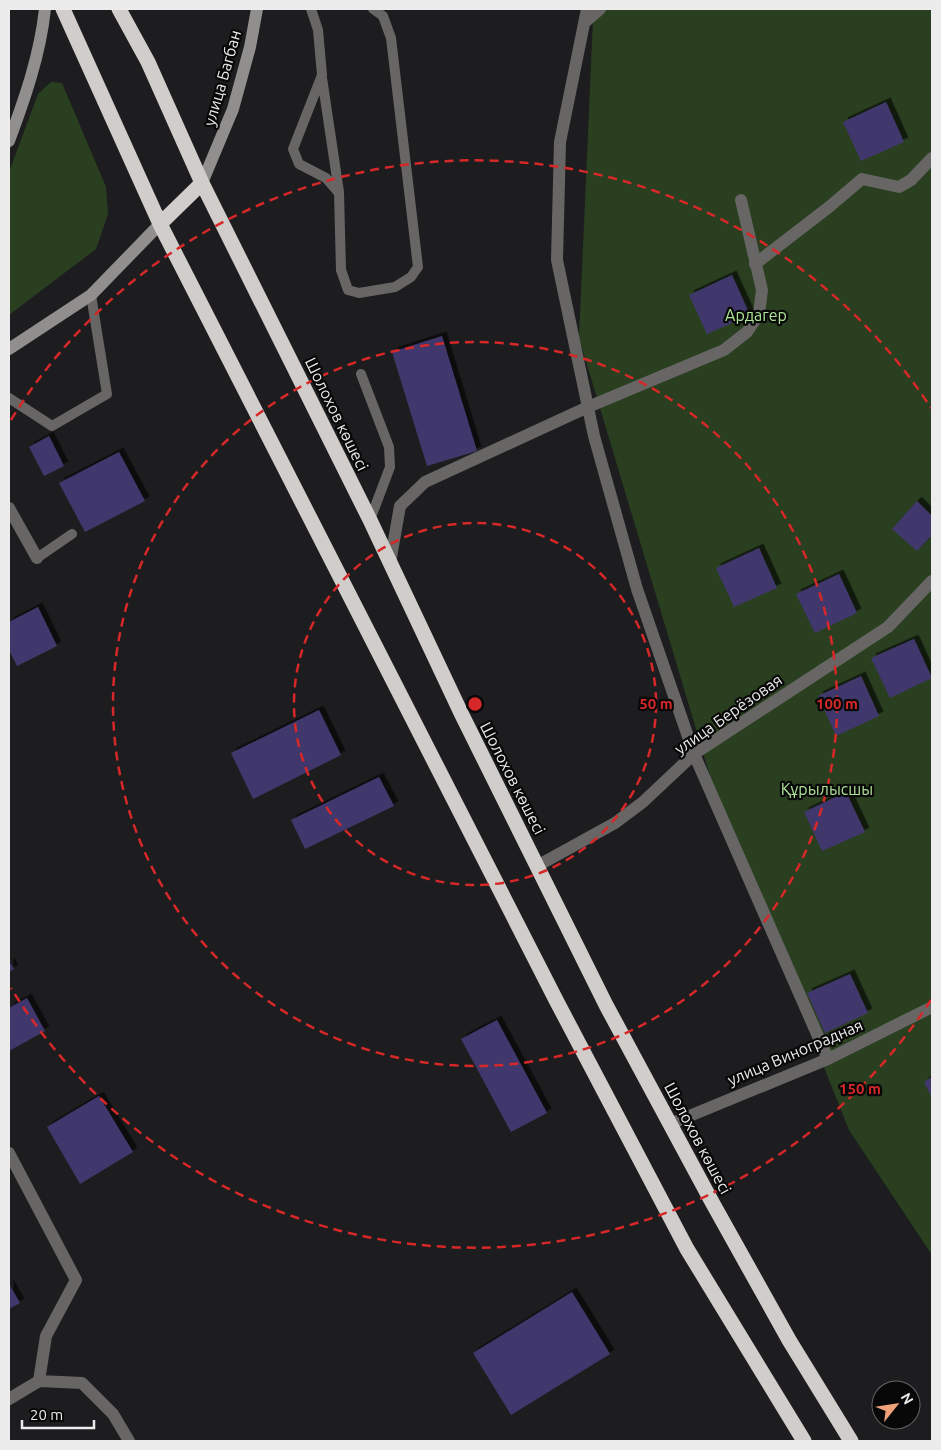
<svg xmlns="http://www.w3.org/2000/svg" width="941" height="1450" viewBox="0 0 941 1450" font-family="Ubuntu,sans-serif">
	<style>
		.green { fill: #293f1f }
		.building { fill: #40386c; filter: url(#shadow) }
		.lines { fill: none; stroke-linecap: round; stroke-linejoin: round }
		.lane { stroke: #676665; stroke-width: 10 }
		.street { stroke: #676665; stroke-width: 12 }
		.secondary { stroke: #918f8e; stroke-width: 12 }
		.highway { stroke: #d0cdcb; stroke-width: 15 }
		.ring { fill: none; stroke: #d62828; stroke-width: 2.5; stroke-dasharray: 9 6 }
		.labels { text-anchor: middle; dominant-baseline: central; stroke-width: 4.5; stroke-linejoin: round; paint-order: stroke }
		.street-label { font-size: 16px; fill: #ececed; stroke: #080808 }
		.park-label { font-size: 16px; fill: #aee497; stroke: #080808 }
		.centre { fill: #d62828; stroke: #080808; stroke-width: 2.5 }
		.ring-label { font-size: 15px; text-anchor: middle; font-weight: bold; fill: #d62828; stroke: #080808; stroke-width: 4.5; stroke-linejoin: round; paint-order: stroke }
	</style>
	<defs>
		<filter id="shadow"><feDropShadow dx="4.5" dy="-4.5" stdDeviation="0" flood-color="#0009"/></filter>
	</defs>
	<rect width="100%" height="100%" fill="#1d1d1f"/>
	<!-- green -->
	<path class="green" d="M596 9H932V1255L849 1130 717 799 579 338 593 20Z
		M51 82 62 83 106 187 108 214 96 249 9 315V172L38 94Z"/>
	<!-- building -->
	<path class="building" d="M886 102 904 142 861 161 843 122Z
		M732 275 750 315 707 334 689 295Z
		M442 336 477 451 427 466 392 352Z
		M49 436 64 466 44 476 29 447Z
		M119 452 145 501 85 532 59 483Z
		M917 501 932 516V535L917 551 892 529Z
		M759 548 777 588 734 607 716 568Z
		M839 574 857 613 815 633 796 594Z
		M38 607 57 646 17 666 9 650V622Z
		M914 639 932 678 890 698 871 658Z
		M861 676 879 716 836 736 818 696Z
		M319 710 341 755 253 799 231 753Z
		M379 777 394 806 305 849 291 820Z
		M846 792 865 832 822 851 804 812Z
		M9 961 14 969 9 972Z
		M850 974 868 1013 825 1033 807 993Z
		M27 998 45 1031 9 1051V1008Z
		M497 1020 547 1113 511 1132 461 1039Z
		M932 1077V1098L924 1082Z
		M99 1096 133 1152 80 1184 47 1127Z
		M9 1284 20 1303 9 1309Z
		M572 1292 610 1354 511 1415 473 1353Z"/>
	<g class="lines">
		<!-- lane -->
		<path class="lane" d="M311 9 318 30 322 75 293 149 299 164 326 178 339 193 341 270 348 290 359 293 395 287 411 277 418 267 391 38 383 16 373 9
			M322 78 339 192
			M361 374 389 447 390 467 370 520
			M9 398 52 426 107 394 91 295
			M37 558 72 534"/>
		<!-- street -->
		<path class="street" d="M587 9 560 142 557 260 594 436 637 589 694 754 828 1059
			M584 23 600 9
			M755 264 829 207 862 179 899 187 911 180 932 158
			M9 508 37 558
			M390 563 400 506 425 482 588 407 724 350 747 332 759 314 762 290 741 200
			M537 866 615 823 643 802 694 754 888 627 932 581
			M670 1124 828 1059 932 1007
			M9 1153 76 1280 46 1336 39 1381
			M39 1381 82 1383 113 1414 129 1441
			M9 1399 39 1381"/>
		<!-- secondary -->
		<path class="secondary" d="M9 141C25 98 40 55 45 9
			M202 183 233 109 250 47 257 9
			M9 349 91 295 160 224"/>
		<!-- highway -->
		<path class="highway" d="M63 9 160 224 556 1000 687 1249 804 1441
			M119 9 148 62 202 183 370 520 462 715 606 1005 712 1202 789 1340 851 1441
			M160 224 202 183"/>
	</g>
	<!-- distance rings -->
	<g class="ring">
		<circle cx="475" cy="704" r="181"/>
		<circle cx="475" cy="704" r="362"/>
		<path d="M931 1000A544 544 0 0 1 11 988M11 420A544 544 0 0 1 931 408"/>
	</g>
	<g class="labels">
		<!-- street labels -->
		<g class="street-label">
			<text transform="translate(222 78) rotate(-74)">улица Багбан</text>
			<text transform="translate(337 414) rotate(64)">Шолохов көшесі</text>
			<text transform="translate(728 714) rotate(-35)">улица Берёзовая</text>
			<text transform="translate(513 778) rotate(63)">Шолохов көшесі</text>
			<text transform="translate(795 1052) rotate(-23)">улица Виноградная</text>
			<text transform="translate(698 1138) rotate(62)">Шолохов көшесі</text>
		</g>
		<!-- park labels -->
		<g class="park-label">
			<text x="756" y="315">Ардагер</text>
			<text x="827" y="789">Құрылысшы</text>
		</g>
	</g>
	<circle cx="475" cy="704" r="8" class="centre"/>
	<g class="ring-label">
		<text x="656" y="709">50 m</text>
		<text x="837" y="709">100 m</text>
		<text x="860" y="1094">150 m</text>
	</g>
	<!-- border -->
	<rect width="941" height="1450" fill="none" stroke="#ececed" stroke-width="20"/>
	<!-- north arrow -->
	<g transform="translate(896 1405) rotate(60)"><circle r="24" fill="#080808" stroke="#636364"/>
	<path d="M0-4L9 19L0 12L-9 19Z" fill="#f0a27a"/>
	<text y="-8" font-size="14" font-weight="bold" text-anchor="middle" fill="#ececed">N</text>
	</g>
	<!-- scale -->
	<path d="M22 1420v8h72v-8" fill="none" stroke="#ececed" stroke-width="2.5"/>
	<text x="30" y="1420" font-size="15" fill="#ececed" stroke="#080808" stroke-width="4" paint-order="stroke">20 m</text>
</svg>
